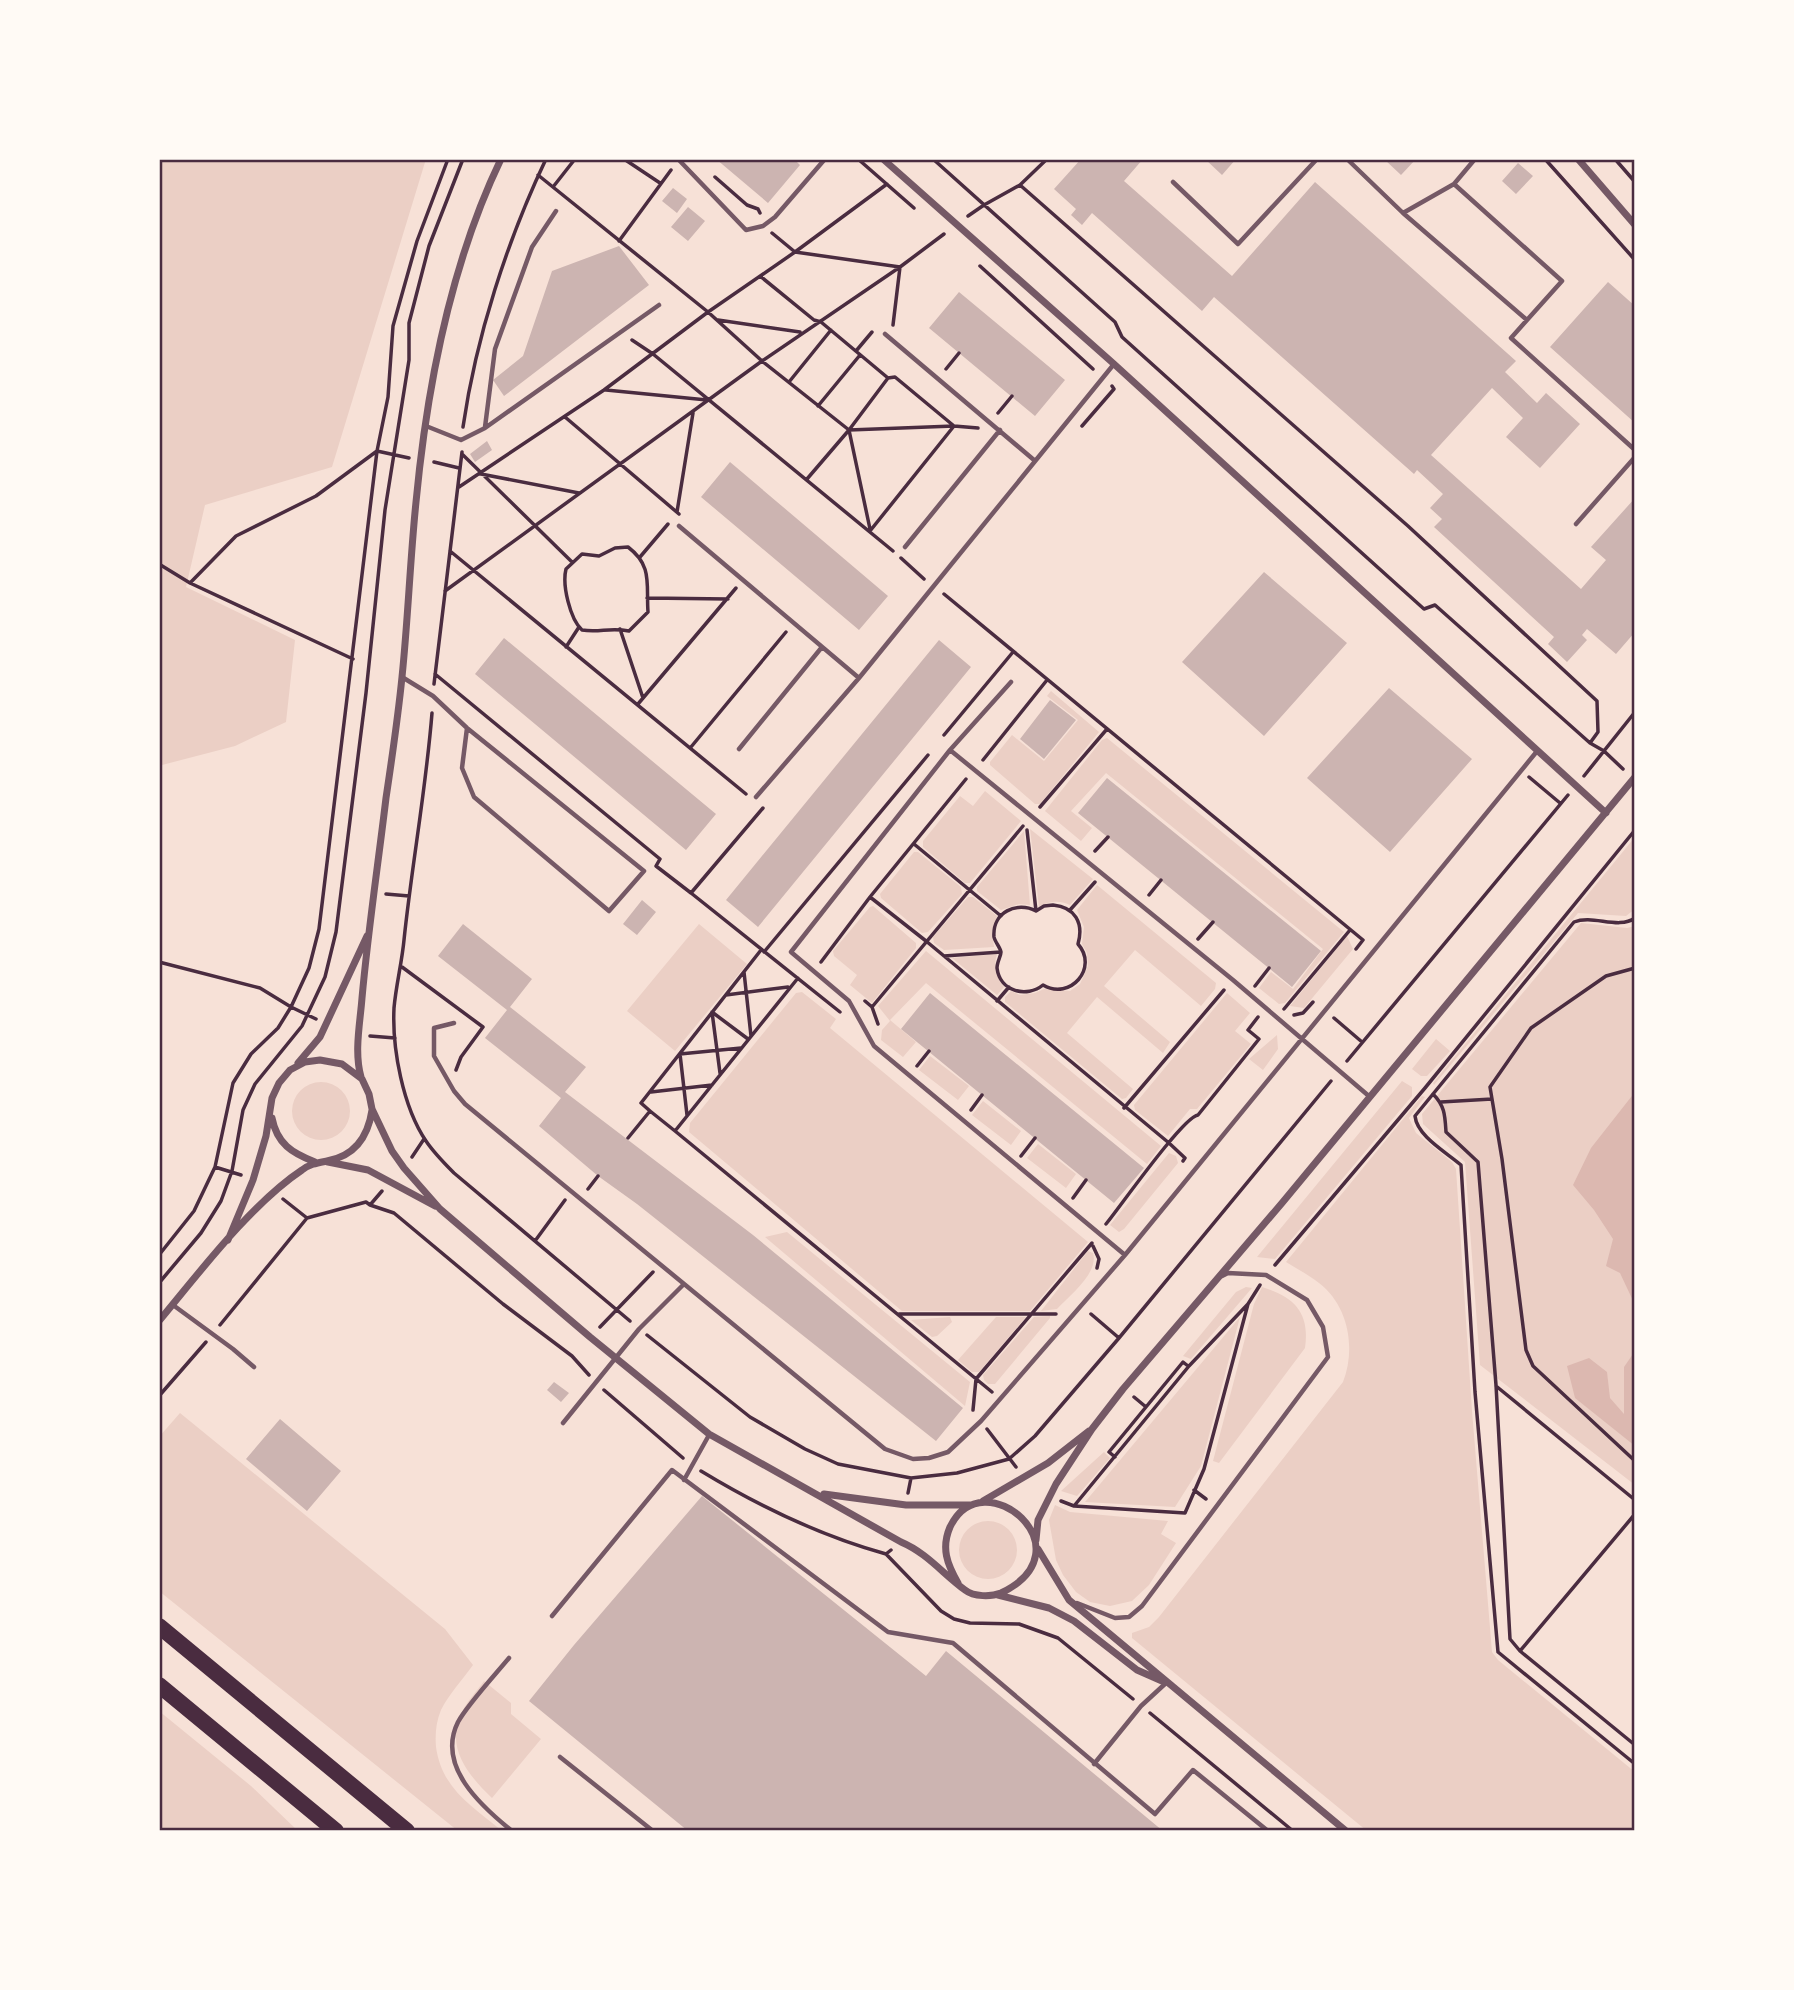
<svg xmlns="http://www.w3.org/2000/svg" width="1794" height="1990" viewBox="0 0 1794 1990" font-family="Arial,sans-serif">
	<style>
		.green { fill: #ebcfc5 }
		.water { fill: #dcb8b0 }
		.building { fill: #ccb4b1 }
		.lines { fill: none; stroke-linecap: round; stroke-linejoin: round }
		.path { stroke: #4a2c40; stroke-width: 3.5 }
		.service { stroke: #755966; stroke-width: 4.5 }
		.minor { stroke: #755966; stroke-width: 7 }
		.trunk { stroke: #4a2c40; stroke-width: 16 }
		.neatline { fill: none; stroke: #4a2c40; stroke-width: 2.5 }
	</style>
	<rect width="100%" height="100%" fill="#f7e1d7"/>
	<!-- green -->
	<path class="green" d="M159 159H426L332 467 205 505 186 587 295 640 286 722 235 746 162 765 159 806Z
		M1051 691 1099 732 1040 804H1035L990 765V762L1012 735 1044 761 1078 720 1047 696Z
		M1107 738 1344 932 1285 1003 1279 1004 1259 988 1271 972 1293 989 1323 949 1106 773 1071 811 1092 828 1081 841 1045 811 1102 740Z
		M985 791 1021 821 970 883H965L923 847V841L960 796 973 806Z
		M1030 829 1093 879 1070 905C1059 900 1049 901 1039 907Z
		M1024 831 1030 905 1019 904 1001 910 977 891V887Z
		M1635 837V909L1626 916 1578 913 1434 1085 1433 1083Z
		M914 852H918L961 887 962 894 928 932 922 933 881 898 880 894Z
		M1097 885 1216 983 1215 989 1201 1006 1135 950 1104 986 1170 1042 1163 1053 1097 997 1067 1033 1133 1089 1126 1098 1122 1099 1005 1002V997L1011 991 1020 995 1035 993 1044 989 1070 991 1080 984 1088 966 1087 953 1082 944 1084 927 1077 910Z
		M968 897H973L997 916 992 932 994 947 944 950 934 943 933 937Z
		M873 906 916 943V948L872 1003 850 985 857 975 834 956 833 951 870 907Z
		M1581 923 1627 928 1635 926V1485L1480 1365 1465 1162 1423 1124 1422 1114Z
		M699 924 747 964 675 1051 627 1011Z
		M1347 936 1353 949 1304 1008 1290 1006Z
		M926 951 1161 1146 1147 1164 926 983 890 1020 916 1042 903 1057 881 1040 882 1030 890 1021 878 1006Z
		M997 954C993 967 996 976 1004 987L997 995 952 958Z
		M802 992 836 1019 830 1028 1088 1242 1030 1311H902L689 1132 690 1123 796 993Z
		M1227 993 1250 1013 1235 1031 1251 1044 1197 1109H1190L1168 1136 1135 1110 1134 1105Z
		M1277 1035 1278 1049 1263 1070 1249 1059Z
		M1436 1039 1450 1051 1427 1076H1421L1412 1069Z
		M930 1056 969 1086 958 1100 919 1070Z
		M1402 1081 1412 1087V1096L1275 1259 1257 1257Z
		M292 1111a29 29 0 1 1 58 0a29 29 0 1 1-58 0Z
		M1422 1096 1425 1097 1409 1118 1416 1133 1452 1162 1456 1169 1472 1411 1492 1652 1498 1660 1635 1772V1831H1367L1132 1638V1633L1149 1627 1159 1617 1343 1382C1356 1349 1349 1306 1319 1283 1309 1275 1297 1269 1286 1262Z
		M983 1101 1021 1131 1011 1145 972 1115Z
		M1038 1144 1076 1174 1066 1188 1027 1158Z
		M1169 1153 1176 1156 1178 1163 1124 1229 1119 1232 1110 1225Z
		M787 1232 970 1382 965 1406 765 1237Z
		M1088 1251 1093 1253C1099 1273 1070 1295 1057 1309L1041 1311Z
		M1246 1287 1252 1288 1191 1359 1183 1356 1236 1292Z
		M1262 1287C1295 1297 1310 1313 1305 1348L1219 1463 1213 1461 1254 1304Z
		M1050 1316V1318L995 1384H988L984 1380 983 1375 1034 1317Z
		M950 1317 952 1322 937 1336 932 1337 911 1320Z
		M996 1317H1026L979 1372H972L958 1360Z
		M1240 1317 1201 1466 1175 1507 1085 1502Z
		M180 1413 445 1629 473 1665C463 1679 449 1694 441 1710 436 1722 435 1734 436 1747 442 1789 471 1805 502 1831H458L159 1591V1437Z
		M1104 1452 1110 1458 1077 1496 1061 1491Z
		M1055 1505 1070 1512 1168 1521 1161 1534 1176 1543 1149 1585 1132 1601 1110 1606 1090 1602 1076 1592 1063 1575 1056 1560 1049 1520Z
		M959 1550a29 29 0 1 1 58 0a29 29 0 1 1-58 0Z
		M484 1681 511 1703V1714L541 1739 492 1798C469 1776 444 1747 462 1712 467 1701 477 1691 484 1681Z
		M159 1711 251 1786 298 1831H159Z"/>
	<!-- water -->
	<path class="water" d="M1635 1092V1305L1620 1273 1606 1266 1613 1239 1594 1210 1573 1185 1591 1148Z
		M1635 1351V1446L1575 1398 1567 1366 1589 1358 1607 1372 1610 1398 1624 1414V1367Z"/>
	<!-- building -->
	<path class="building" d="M716 159H794L800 165 768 203Z
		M1081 159H1143L1124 181 1232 276 1315 182 1516 361 1505 372 1537 403 1546 393 1580 424 1540 468 1506 437 1523 418 1492 388 1431 455 1581 589 1606 560 1591 547 1635 498V632L1616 654 1587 629 1582 635 1587 640 1567 662 1548 644 1554 637 1434 527 1442 519 1430 508 1443 494 1417 470 1414 474 1214 297 1202 311 1092 213 1082 225 1071 215 1076 209 1054 189Z
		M1205 159H1236L1222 175Z
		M1384 159H1416L1401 175Z
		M1518 163 1533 176 1516 194 1502 181Z
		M673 188 687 199 677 213 662 201Z
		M688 207 705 221 688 241 671 227Z
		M619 246 649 285 504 396 493 380 523 356 552 271Z
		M1608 282 1635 306V423L1550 347Z
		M959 292 1065 380 1035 416 929 328Z
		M487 441 492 450 475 462 470 454Z
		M730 462 888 596 859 630 701 497Z
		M1264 572 1347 643 1264 736 1182 662Z
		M504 638 716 814 686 850 475 674Z
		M939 640 971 667 758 927 726 900Z
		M1389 688 1472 759 1390 852 1307 778Z
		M1050 700 1076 720 1044 759 1020 739Z
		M1107 778 1321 951 1292 987 1078 813Z
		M642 900 656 912 637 935 623 924Z
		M463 924 532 979 510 1007 586 1067 565 1092 753 1235 963 1408 936 1441 637 1204 598 1176 539 1126 561 1098 485 1038 507 1010 438 956Z
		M930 993 1144 1168 1114 1203 901 1029Z
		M554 1382 569 1393 561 1402 547 1390Z
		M280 1419 341 1471 307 1511 246 1459Z
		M702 1496 926 1676 946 1651 1163 1831H688L529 1701 574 1645Z"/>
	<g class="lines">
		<!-- path -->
		<path class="path" d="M624 159 660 183
			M858 159 914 208
			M933 159 1115 322 1122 337 1424 609 1435 605 1590 743
			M1047 159 1020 185 1408 526 1597 701 1598 732 1590 743 1604 751 1623 769
			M1545 159 1635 260
			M1615 159 1635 182
			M538 175 708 312 762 361 849 430 870 529
			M715 177 747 205 758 209 760 213
			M553 187 575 159
			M968 216 984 205 1020 185
			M772 233 795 252 900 267 893 325
			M619 241 671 170
			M980 266 1093 369
			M760 276 814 320 821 322 888 378 895 377 954 426 870 531
			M718 320 800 332
			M632 340 653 354 893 551
			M856 351 872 332
			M946 369 959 353
			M789 382 831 330
			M606 390 707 400
			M818 406 860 355
			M998 413 1012 396
			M565 417 679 514
			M1082 426 1114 389 1112 386
			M463 427C476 337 507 241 546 159
			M849 430 954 426 978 428
			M462 454 572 562
			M434 462 459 468
			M481 474 579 493
			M807 479 849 430 888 378
			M459 487 604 390 708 312 795 252 887 184
			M677 512 693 413
			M628 547C653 566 646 584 648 612L629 631C609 627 600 633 582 630 570 619 562 585 566 569L582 554 599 556 615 548Z
			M450 551 746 794
			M640 557 668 524
			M901 558 924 579
			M159 564 190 583 353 659
			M190 583 236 536 316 496 377 451 409 458
			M445 591 762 361 900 267 944 234
			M944 594 1363 940 1356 949
			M647 598 728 599
			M620 629 643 698
			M566 647 579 627
			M435 674 660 859 656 866 691 893
			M434 684 462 452
			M638 704 736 588
			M432 713C426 789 412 864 404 940 402 962 396 985 394 1008 392 1049 403 1107 426 1141 434 1153 444 1163 454 1173L630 1321
			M944 735 1013 652
			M691 747 786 632
			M983 760 1047 680
			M1584 776 1635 712
			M1529 777 1560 803
			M1040 807 1107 729
			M763 808 691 893 840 1012
			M1027 830 1036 911
			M914 844 1001 916
			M1095 851 1108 837
			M386 894 409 896
			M1149 895 1161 880
			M870 897 926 941 1169 1143 1185 1158 1183 1161
			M1053 905C1075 907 1084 923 1078 944 1099 968 1070 1001 1043 985 1027 998 1000 992 997 968 997 962 1001 956 1001 952 1000 947 995 942 994 937 992 912 1017 901 1036 911L1044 906Z
			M1070 910 1095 882
			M1635 918C1618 930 1593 914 1574 922L1415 1116C1417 1136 1446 1152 1461 1165L1475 1392 1498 1652 1635 1764
			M1198 939 1213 922
			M764 952 928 755
			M944 956 1001 952
			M159 962 260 988 291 1007 278 1028 251 1054 233 1083 215 1167 194 1211 159 1255
			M821 962 870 897 966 779
			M402 967 483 1027 461 1057 456 1070
			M1635 968 1606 976 1531 1028 1490 1087 1502 1159 1526 1350 1533 1366 1635 1461
			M744 972 751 1036
			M1255 986 1269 968
			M726 995 788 987
			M865 1001 872 1007 878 1024
			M997 1001 1009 987
			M872 1007 1023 826
			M1284 1009 1350 930
			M1294 1015 1303 1013 1313 1002
			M1334 1018 1362 1042
			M316 1019 291 1007 309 968 319 929 377 451 388 397 393 326 417 241 448 159
			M370 1036 395 1038
			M1347 1061 1568 795
			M917 1066 929 1051
			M720 1073 712 1012 748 1039
			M651 1092 712 1085
			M1433 1094C1445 1106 1445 1116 1446 1132L1478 1162 1496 1385 1510 1639 1520 1651 1635 1745
			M1441 1102 1492 1099
			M1124 1108 1224 990
			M971 1110 982 1095
			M650 1111 675 1131 798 978
			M687 1115 680 1054 741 1048
			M675 1131 992 1392
			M628 1138 650 1111 641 1103 761 950
			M1021 1156 1035 1138
			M412 1157 424 1139
			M215 1167 241 1175
			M588 1189 598 1176
			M382 1191 370 1205 394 1213 503 1304 572 1356 589 1375
			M1073 1198 1086 1180
			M283 1199 307 1218 366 1202 370 1205
			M1106 1224C1120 1207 1183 1117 1198 1115L1259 1039 1248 1030 1258 1017
			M535 1241 565 1200
			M1093 1246 1099 1259 1097 1268
			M1275 1265 1425 1088 1635 830
			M159 1283 201 1233 221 1201 232 1171 243 1110 255 1084 302 1026 325 977 336 932 366 693 385 510 409 360V323L429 246 463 159
			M899 1314H1056
			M1091 1314 1119 1338
			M220 1325 307 1218
			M600 1327 653 1272
			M647 1335 750 1417 805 1449 838 1464 911 1478 957 1473 1009 1459 1035 1436 1119 1338 1331 1081
			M1496 1386 1635 1500
			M604 1390 683 1458
			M159 1396 206 1342
			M1134 1397 1146 1407
			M973 1410 976 1379 1092 1243
			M987 1429 1016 1467
			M1115 1457 1109 1452 1183 1362 1188 1366
			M701 1471C757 1505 821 1536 886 1554L891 1550
			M1194 1490 1206 1499
			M908 1493 911 1478
			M1061 1501 1074 1506 1185 1513 1204 1469 1248 1304
			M1074 1506 1189 1366 1248 1304 1260 1285
			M886 1554 941 1611 954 1619 970 1623 1019 1624 1058 1638 1133 1699
			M1520 1651 1635 1514
			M1150 1713 1293 1831"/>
		<!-- service -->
		<path class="service" d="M678 159 746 230 763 226 775 217 825 159
			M1347 159 1403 213 1454 184 1475 159
			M1173 182 1238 244 1317 159
			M1454 184 1562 281 1511 338 1635 450
			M1403 213 1527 320
			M885 334 1034 460
			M426 426 461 440 485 428 659 305
			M485 427 495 349 532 247 556 211
			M1576 524 1635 457
			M679 526 859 678
			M905 547 1000 430
			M402 677 433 696 467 728 644 871 609 911 474 797 462 768 467 728
			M1011 682 950 750 791 952 849 1001 874 1046 1125 1255
			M739 749 822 647
			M950 750 1233 980 1370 1097
			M756 797 859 678 1114 364
			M454 1023 434 1028V1056L454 1091 465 1104 885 1449 913 1459 929 1458 948 1452 981 1421 1125 1255 1538 750
			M173 1305 233 1349 254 1367
			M563 1423 639 1329 683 1285
			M684 1480 709 1435
			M1077 1603 1115 1618 1129 1617 1142 1606 1328 1357 1323 1327 1307 1300 1266 1275 1228 1273 1222 1276
			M552 1616 672 1470 888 1632 953 1643 1155 1814 1193 1770 1268 1831
			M509 1658C495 1675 468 1704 458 1722 436 1766 481 1806 512 1831
			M560 1757 653 1831
			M1094 1764 1141 1706 1166 1683"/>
		<!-- minor -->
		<path class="minor" d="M883 159 1114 364 1606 813
			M1578 159 1635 225
			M298 1063 320 1037 367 936
			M361 1077C354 1052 360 1024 362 998 368 931 378 865 386 798 392 758 398 717 402 677 408 619 410 561 416 502 427 386 450 265 501 159
			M272 1118C277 1144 292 1153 315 1162
			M328 1162 368 1170 435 1206
			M228 1240 253 1180 266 1136 272 1098 279 1083 290 1070 305 1062 320 1060 342 1064 362 1079 369 1094 372 1109 392 1151 404 1168 440 1209 590 1337 709 1434 901 1542C927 1553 943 1574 965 1590 974 1597 991 1597 1001 1593 1091 1550 983 1458 950 1527 941 1548 947 1564 958 1583
			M159 1321C199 1273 251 1204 302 1170 310 1164 317 1163 327 1161 355 1156 368 1137 372 1110
			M824 1494 906 1505H971
			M983 1501 1048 1463 1089 1431
			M1036 1540 1038 1520 1056 1484 1092 1429 1123 1389 1282 1203 1635 777
			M1038 1549 1069 1600 1346 1831
			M998 1595 1049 1608 1074 1621 1137 1670 1162 1681"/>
		<!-- trunk -->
		<path class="trunk" d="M159 1626 407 1831
			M159 1685 336 1831"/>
	</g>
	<!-- border -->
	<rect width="1794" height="1990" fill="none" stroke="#fffaf5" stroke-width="322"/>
	<rect x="161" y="161" width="1472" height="1668" class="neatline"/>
</svg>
